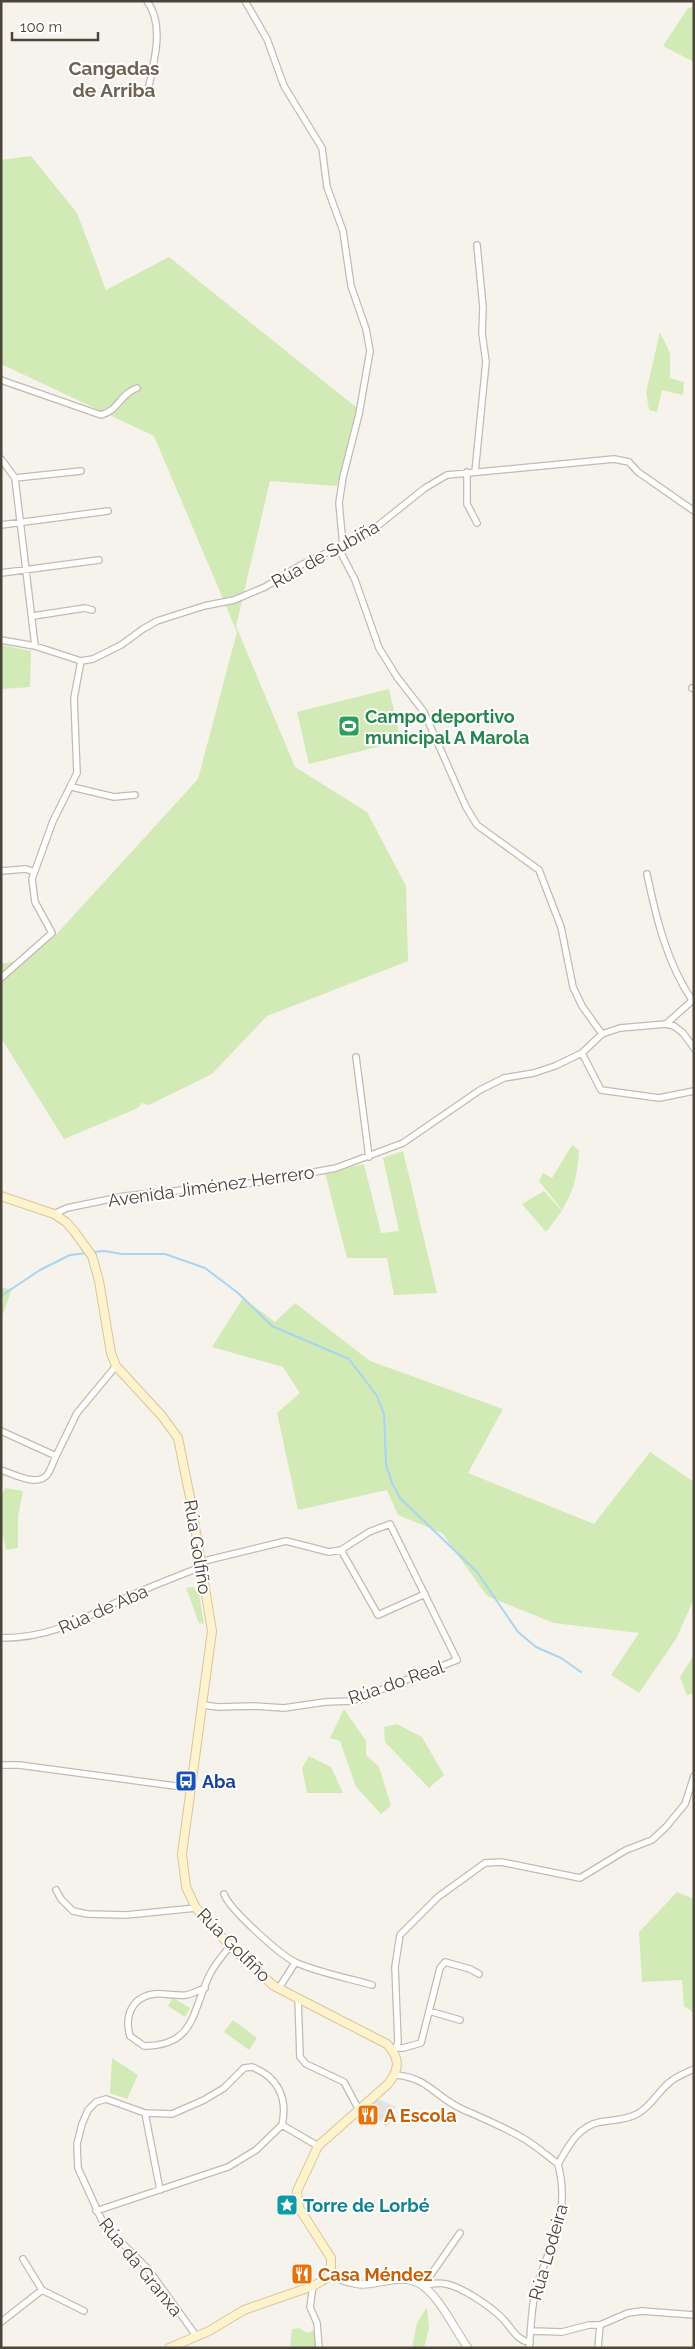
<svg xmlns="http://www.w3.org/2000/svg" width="695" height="2349" viewBox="0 0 695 2349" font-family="Raleway,sans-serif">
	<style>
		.green { fill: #d2eab5 }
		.parking { fill: #e5e3e0 }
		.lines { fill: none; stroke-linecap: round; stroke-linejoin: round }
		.stream { stroke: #a9d4f2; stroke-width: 2 }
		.minor-casing { stroke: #c2bbae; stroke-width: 8 }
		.tertiary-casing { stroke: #c2bbae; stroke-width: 9 }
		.secondary-casing { stroke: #d6c79b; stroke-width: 10 }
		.minor { stroke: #fff; stroke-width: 5.5 }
		.tertiary { stroke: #fff; stroke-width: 7 }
		.secondary { stroke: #fff3cd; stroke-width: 8 }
		.labels { text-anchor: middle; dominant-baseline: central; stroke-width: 4; stroke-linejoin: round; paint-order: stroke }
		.street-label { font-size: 18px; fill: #4b4439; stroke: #fff }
		.leisure-label { font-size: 18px; font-weight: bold; fill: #27864d; stroke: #fff; text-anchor: start }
		.transit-label { font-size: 18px; font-weight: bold; fill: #164399; stroke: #fff; text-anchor: start }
		.food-label { font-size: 18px; font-weight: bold; fill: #c56008; stroke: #fff; text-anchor: start }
		.culture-label { font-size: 18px; font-weight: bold; fill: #0d838f; stroke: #fff; text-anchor: start }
		.neighbourhood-label { font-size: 19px; font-weight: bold; fill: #6e6250; stroke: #fff }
	</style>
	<rect width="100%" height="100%" fill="#f6f3ec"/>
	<!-- green -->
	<path class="green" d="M694 7V62L663 46 688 8Z
		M31 156 77 213 106 290 169 257 357 408 337 486 270 481 236 626 295 767 367 812 406 886 408 961 267 1016 212 1074 149 1105 142 1103 138 1108 64 1139 1 1038V964L12 962 53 938 198 779 237 632 154 436 1 364V160Z
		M660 332 670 353V378L684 382 683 395 662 390 657 412 649 410 646 392Z
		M1 645 31 651 30 687 1 689Z
		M389 689 401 741 309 764 297 712Z
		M572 1145 579 1150C577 1175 575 1189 562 1210L539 1181 543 1173 552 1178Z
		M403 1151 437 1293 394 1295 387 1258H347L325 1173 364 1164 381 1233 399 1231 383 1158Z
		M544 1191 562 1211 546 1232 522 1204Z
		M1 1288 12 1289 1 1319Z
		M243 1298 275 1322 295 1303 370 1361 503 1409 468 1473 594 1524 650 1452 694 1482V1599L676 1639 639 1693 611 1675 639 1633 554 1623 487 1596 442 1533 398 1515 387 1490 298 1510 277 1413 300 1393 283 1367 212 1347Z
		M5 1488 23 1491 18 1516V1548L6 1550 3 1535 1 1538V1497Z
		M193 1587 199 1594 204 1624 199 1623 186 1588Z
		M694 1655V1693L687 1695 680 1677Z
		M344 1709 366 1741V1755L379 1767 391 1806 381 1814 356 1787 340 1741 330 1738Z
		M397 1724 422 1737 444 1775 429 1788 385 1742 384 1727Z
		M309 1756 331 1767 343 1793H307L302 1768Z
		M677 1892 694 1899V2013L684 2006 682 1980 642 1982 639 1932Z
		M173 1998 190 2008 185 2017 168 2006Z
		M233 2020 257 2038 249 2050 224 2032Z
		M112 2058 138 2075 127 2099 110 2093Z
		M427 2307 429 2328 424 2348H412L417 2323Z
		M299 2328 307 2333 316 2330V2348H290L292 2329Z"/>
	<!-- parking -->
	<path class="parking" d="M378 2099 396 2107 390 2114 392 2116 390 2120 391 2122 386 2127 369 2107Z"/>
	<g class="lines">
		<!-- stream -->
		<path class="stream" d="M92 1252 104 1251 122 1254H165L205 1268 238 1293 272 1326 349 1359 377 1396 384 1414 386 1464 392 1483 400 1498 477 1572 518 1632 536 1647 561 1658 581 1672
			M1 1296 40 1270 70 1255 88 1253"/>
		<!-- minor casing -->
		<g class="minor-casing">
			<path id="minor" d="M147 1C165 25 154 62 148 90
				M245 1 267 39 284 86 322 148 327 187 343 231 351 286 366 329 370 351 366 374 359 414 343 477 339 503 343 546
				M1 380 101 415C118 411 120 394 137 388
				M1 459 15 478 35 646
				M467 472V504L477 523
				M475 472 486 362 482 333 483 307 477 245
				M15 478 81 471
				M1 525 108 511
				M339 549 355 580 379 648 397 677 424 712 466 807 477 825 539 870 561 927 573 987 582 1006 602 1034
				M1 573 99 560
				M33 616 85 608 92 610
				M1 640 35 646 81 661 93 659 121 645 143 629 157 621 204 606 234 600 265 587 301 565 370 532 425 488 447 475 614 459 629 462 638 472 694 511
				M692 688 694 689
				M72 787 114 797 135 795
				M1 871 26 869 34 872
				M647 874C656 918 667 963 692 1000
				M1 978 52 933 35 902 32 879 53 821 77 773 74 698 81 661
				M666 1024 694 999
				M582 1053 601 1090 659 1098 694 1091
				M356 1057 369 1157
				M54 1214 67 1208 125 1196 261 1182 336 1168 403 1143 480 1090 504 1078 534 1073 555 1066 582 1053 602 1034 620 1028 666 1024 674 1026 683 1033 694 1048
				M1 1431 56 1456 77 1413 116 1366
				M1 1470C13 1474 37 1487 47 1475 51 1470 53 1462 56 1456
				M341 1550 378 1615 425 1594
				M200 1562 286 1541 329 1552 341 1550 369 1532 390 1524 457 1660 352 1701 325 1702 284 1708 253 1706 218 1707 202 1705
				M1 1638C50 1638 81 1620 123 1599 149 1587 175 1577 201 1567
				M1 1765H19L190 1788
				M56 1890 61 1899 73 1911 87 1914 126 1915 196 1908
				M224 1894C229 1909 282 1957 297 1963 321 1973 347 1978 372 1985
				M205 1988C199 1990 192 1994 186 1995 175 1996 164 1993 154 1994 132 1997 124 2016 130 2036L144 2046C196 2046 192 2010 210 1974 215 1964 223 1955 230 1946
				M279 1988 295 1963
				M298 1998 300 2057 306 2064 344 2082 359 2110
				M429 2011 460 2020
				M397 2048H403L421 2043 440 1968 445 1962 470 1969 479 1974
				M394 2052 398 2042 395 1967 400 1935 438 1897 485 1863 501 1862 580 1878 626 1850 652 1840 666 1827 685 1804 694 1776
				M396 2075C429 2078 435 2097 462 2109 482 2118 502 2126 521 2137 534 2144 546 2155 558 2164 572 2217 547 2246 535 2294 531 2310 531 2331 529 2348
				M145 2113 160 2190
				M282 2125 318 2146
				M558 2164C568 2147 578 2126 600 2122 613 2120 626 2120 637 2114 652 2106 658 2091 670 2082 677 2076 686 2073 694 2069
				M96 2211 228 2167 256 2150 282 2125
				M23 2259 42 2290 84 2311
				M313 2286 310 2307 317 2323 319 2348
				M423 2286C431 2284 438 2282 446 2284 462 2287 490 2306 502 2318 513 2329 514 2338 530 2343
				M423 2286 460 2233
				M1 2322 42 2290
				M532 2331 562 2332 589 2325H600L628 2313 642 2311 694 2315
				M197 2337 148 2269 104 2225 78 2168 77 2144 82 2124 88 2110 96 2102 106 2099 145 2113 172 2114 204 2100 224 2088 244 2068 252 2067C278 2077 288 2098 282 2125
				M598 2348 600 2325"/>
		</g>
		<!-- tertiary casing -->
		<g class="tertiary-casing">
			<path id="tertiary" d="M330 2274C339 2279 348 2283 359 2284 381 2286 403 2271 423 2286 440 2298 455 2330 468 2348"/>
		</g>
		<!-- secondary casing -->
		<g class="secondary-casing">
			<path id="secondary" d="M1 1196 54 1214 66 1222 74 1231 92 1256 99 1281 111 1353 116 1366 162 1416 178 1438 191 1502 212 1631 182 1854 186 1887 196 1908 230 1946 274 1986 387 2044C400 2058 400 2069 388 2084L318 2146 297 2191 299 2208 331 2258V2269L327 2278 313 2286 244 2310 209 2331 169 2348"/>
		</g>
		<!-- minor -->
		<use href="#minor" class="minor"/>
		<!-- tertiary -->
		<use href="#tertiary" class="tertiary"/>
		<!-- secondary -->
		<use href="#secondary" class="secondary"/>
	</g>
	<!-- icons -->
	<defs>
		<g id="stadium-square" transform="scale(1.125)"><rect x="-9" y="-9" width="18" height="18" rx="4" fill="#2e9e5b" stroke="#fff"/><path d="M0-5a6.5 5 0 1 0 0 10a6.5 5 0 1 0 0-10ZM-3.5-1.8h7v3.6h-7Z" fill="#fff"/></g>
		<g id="bus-square" transform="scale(1.125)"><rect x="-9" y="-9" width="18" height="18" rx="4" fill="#1a4fb4" stroke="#fff"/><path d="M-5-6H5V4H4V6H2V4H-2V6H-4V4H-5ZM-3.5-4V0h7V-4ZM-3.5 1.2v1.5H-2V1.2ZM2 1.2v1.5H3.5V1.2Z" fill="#fff"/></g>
		<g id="restaurant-square" transform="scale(1.125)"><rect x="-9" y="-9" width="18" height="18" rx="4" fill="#e8710a" stroke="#fff"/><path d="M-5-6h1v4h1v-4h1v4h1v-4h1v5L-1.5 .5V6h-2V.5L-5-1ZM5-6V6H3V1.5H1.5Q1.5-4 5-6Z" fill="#fff"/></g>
		<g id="sight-square" transform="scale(1.125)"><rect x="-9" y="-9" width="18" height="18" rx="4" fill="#0f9aa8" stroke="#fff"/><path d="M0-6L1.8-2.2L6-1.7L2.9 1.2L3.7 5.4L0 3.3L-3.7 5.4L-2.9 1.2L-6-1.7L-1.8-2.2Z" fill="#fff"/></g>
	</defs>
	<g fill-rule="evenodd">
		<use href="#stadium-square" x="349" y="726"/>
		<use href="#bus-square" x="186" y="1781"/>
		<use href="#restaurant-square" x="368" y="2115"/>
		<use href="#sight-square" x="287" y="2205"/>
		<use href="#restaurant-square" x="302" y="2274"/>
	</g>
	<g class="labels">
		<!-- street labels -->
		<g class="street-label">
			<text transform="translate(325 554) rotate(-29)">Rúa de Subiña</text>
			<text transform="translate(211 1186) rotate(-8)">Avenida Jiménez Herrero</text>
			<text transform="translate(198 1547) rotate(81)">Rúa Golfiño</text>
			<text transform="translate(103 1609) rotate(-24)">Rúa de Aba</text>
			<text transform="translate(396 1682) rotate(-19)">Rúa do Real</text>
			<text transform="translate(234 1945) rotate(45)">Rúa Golfiño</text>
			<text transform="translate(548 2252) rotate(-74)">Rúa Lodeira</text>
			<text transform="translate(141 2267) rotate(51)">Rúa da Granxa</text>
		</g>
		<!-- leisure labels -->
		<g class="leisure-label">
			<text x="365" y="716">Campo deportivo<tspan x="365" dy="21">municipal A Marola</tspan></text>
		</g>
		<!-- transit labels -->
		<g class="transit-label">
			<text x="202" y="1781">Aba</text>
		</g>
		<!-- food labels -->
		<g class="food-label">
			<text x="384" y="2115">A Escola</text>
			<text x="318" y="2274">Casa Méndez</text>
		</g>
		<!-- culture labels -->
		<g class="culture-label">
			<text x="303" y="2205">Torre de Lorbé</text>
		</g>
		<!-- neighbourhood labels -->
		<g class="neighbourhood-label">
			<text x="114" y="68">Cangadas<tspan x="114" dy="22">de Arriba</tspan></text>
		</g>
	</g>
	<!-- border -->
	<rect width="695" height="2349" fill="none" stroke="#4b4439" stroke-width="5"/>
	<!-- scale -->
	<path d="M12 32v8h86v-8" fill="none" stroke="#4b4439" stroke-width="2.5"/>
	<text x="20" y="32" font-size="15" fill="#4b4439" stroke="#ffffff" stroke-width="4" paint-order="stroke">100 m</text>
</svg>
